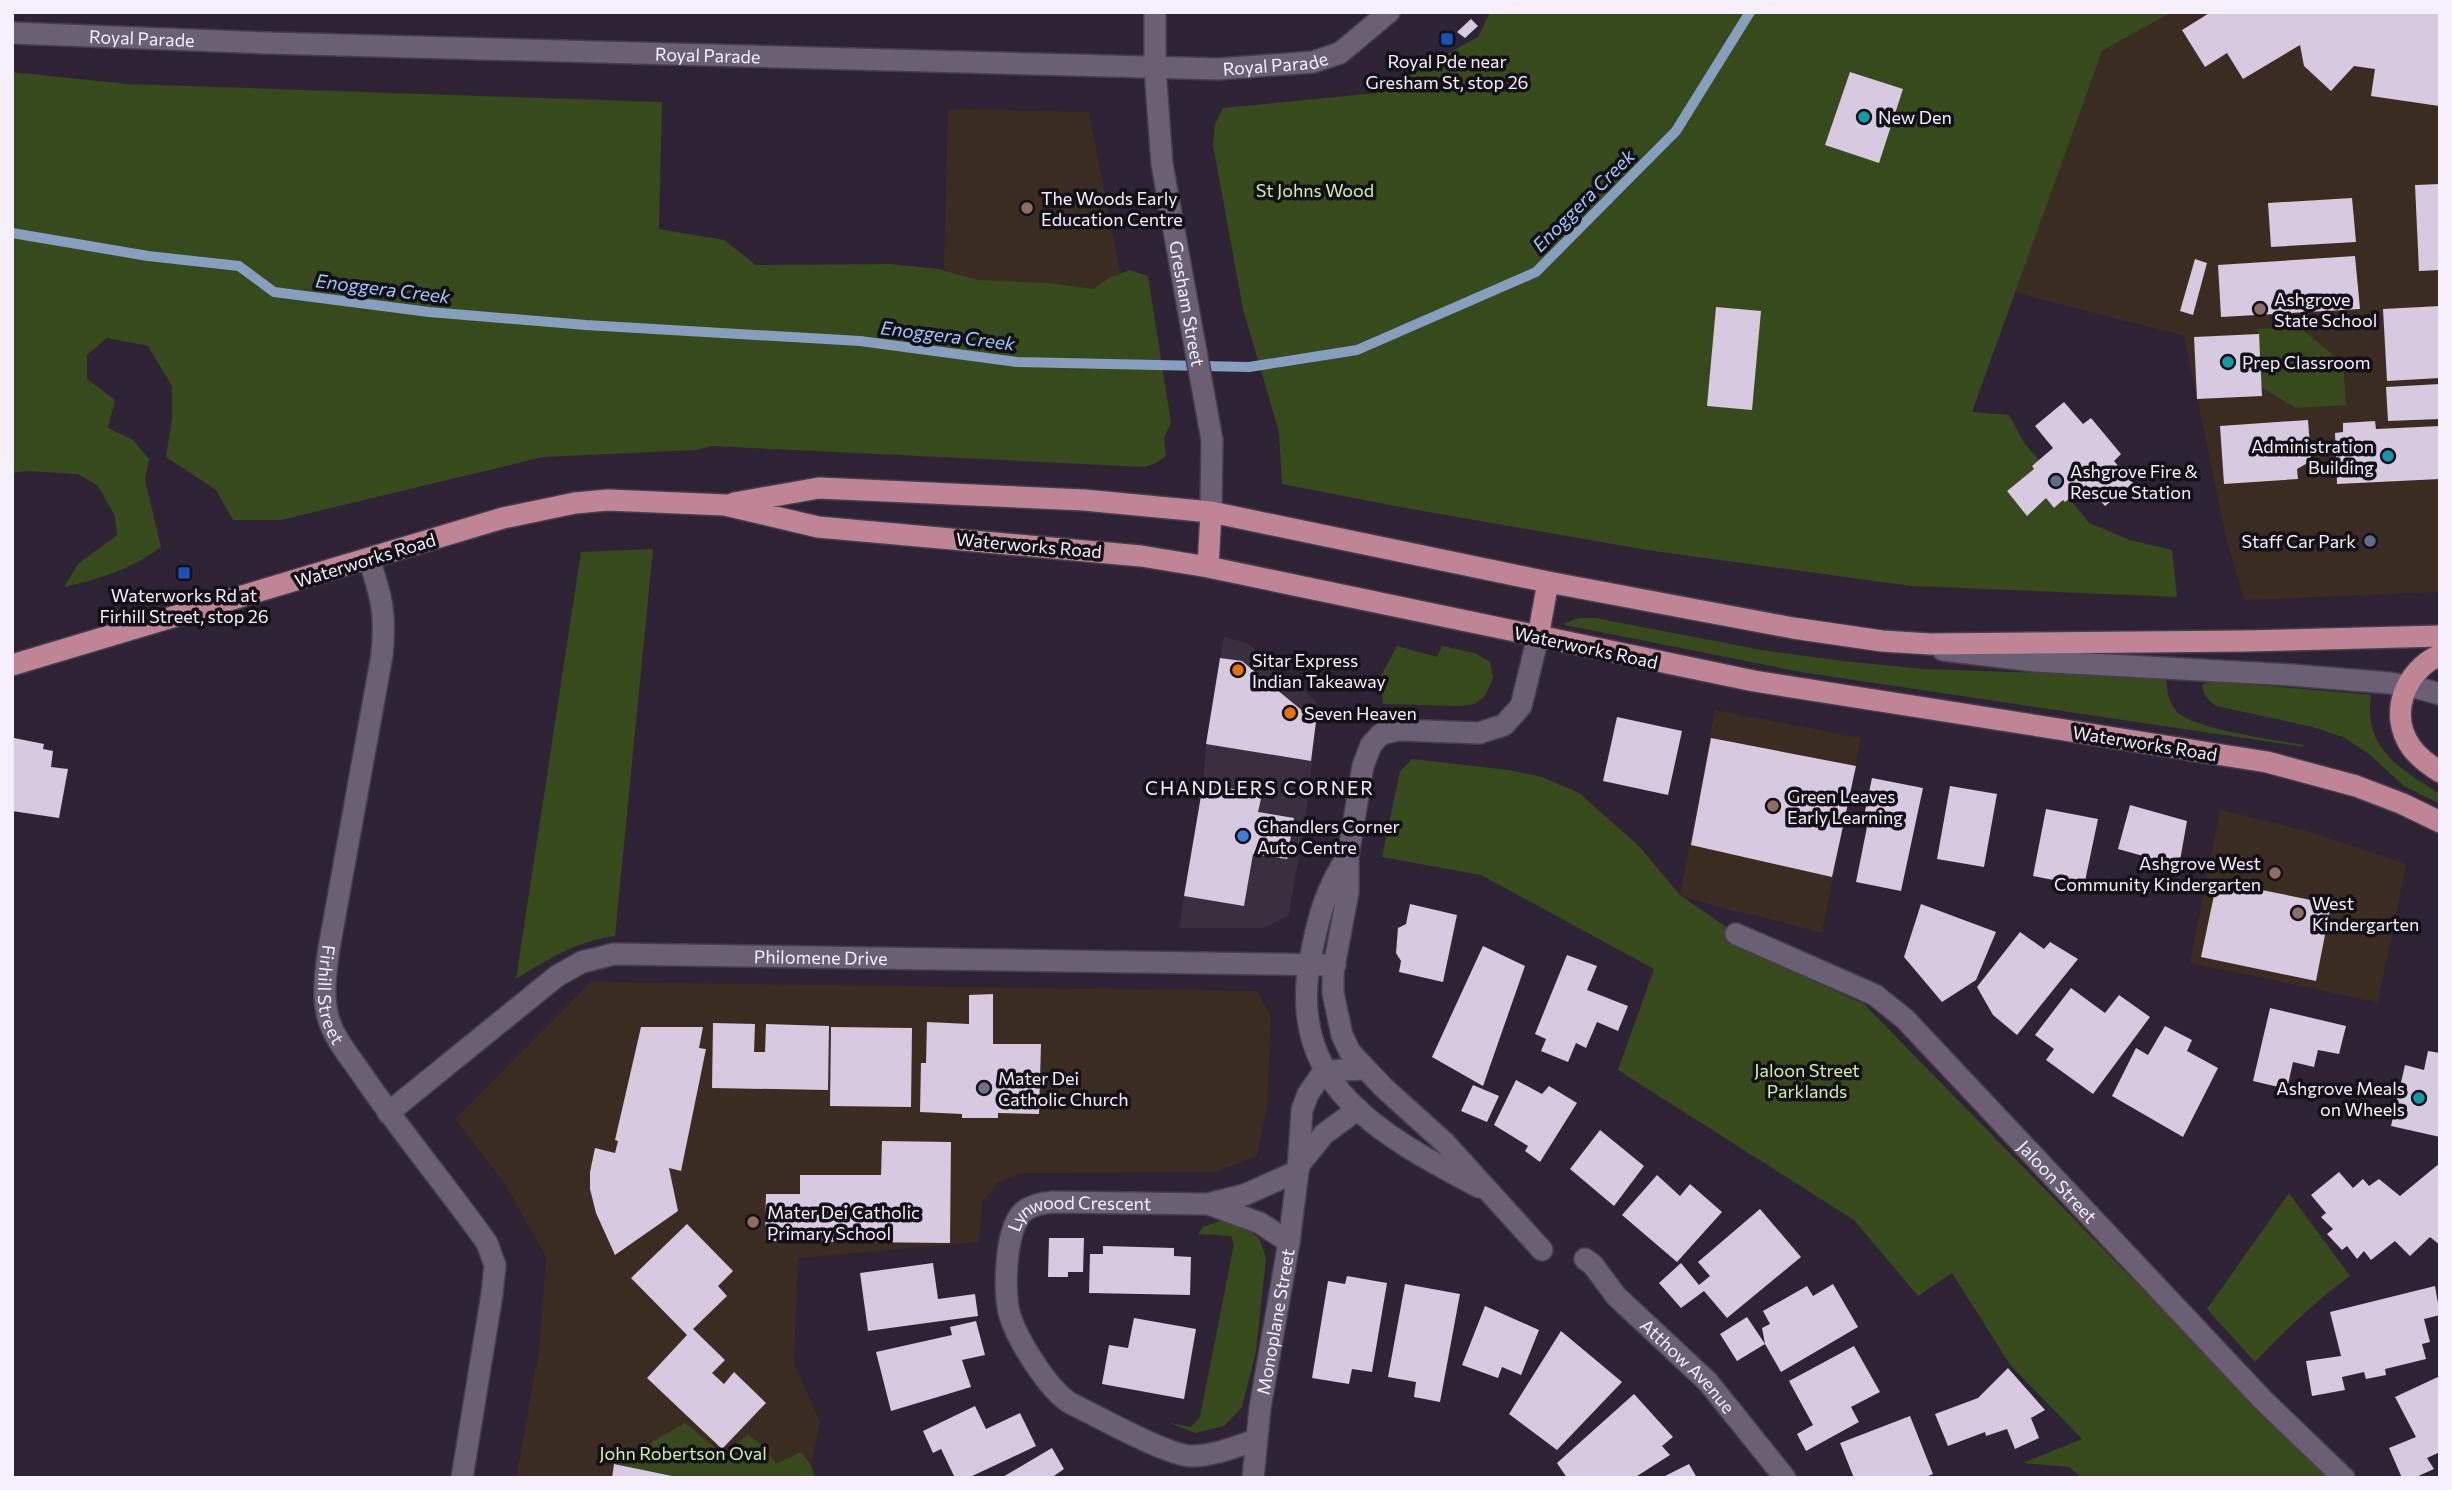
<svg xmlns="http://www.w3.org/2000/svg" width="2452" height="1490" viewBox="0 0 2452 1490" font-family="Commissioner,sans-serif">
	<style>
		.commercial { fill: #392f3e }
		.education { fill: #3b2c21 }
		.green { fill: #374a1b }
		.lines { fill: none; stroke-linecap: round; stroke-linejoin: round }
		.stream { stroke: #869fbe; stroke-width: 10 }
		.building { fill: #d6c9e0 }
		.street-casing { stroke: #473e4d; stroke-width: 24 }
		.secondary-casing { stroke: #473e4d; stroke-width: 24 }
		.primary-casing { stroke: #473e4d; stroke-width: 24 }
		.street { stroke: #6a5f73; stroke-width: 21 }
		.secondary { stroke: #6a5f73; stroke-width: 21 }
		.primary { stroke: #bf8595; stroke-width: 21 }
		.transit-dot { fill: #1a4fb4; stroke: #130f17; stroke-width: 2.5 }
		.culture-dot { fill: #0f9aa8; stroke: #130f17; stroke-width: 2.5 }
		.education-dot { fill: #8d6e63; stroke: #130f17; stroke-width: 2.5 }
		.service-dot { fill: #5c6f8a; stroke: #130f17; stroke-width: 2.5 }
		.food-dot { fill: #e8710a; stroke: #130f17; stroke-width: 2.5 }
		.shop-dot { fill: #3f7fe0; stroke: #130f17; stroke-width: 2.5 }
		.worship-dot { fill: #6b7280; stroke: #130f17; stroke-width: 2.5 }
		.labels { text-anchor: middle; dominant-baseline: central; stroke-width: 7; stroke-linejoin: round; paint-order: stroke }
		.street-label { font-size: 18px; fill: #f6f0fc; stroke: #130f17 }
		.poi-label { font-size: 18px; fill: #f6f0fc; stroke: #130f17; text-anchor: start }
		.park-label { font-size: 18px; fill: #cff1a4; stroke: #130f17 }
		.water-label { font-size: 19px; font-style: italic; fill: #9dcafb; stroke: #130f17 }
		.neighbourhood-label { font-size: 19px; letter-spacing: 2px; fill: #f6f0fc; stroke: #130f17 }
	</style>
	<rect width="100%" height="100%" fill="#2d2335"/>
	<!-- commercial -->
	<path class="commercial" d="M1224 637 1247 643 1316 701 1310 787 1289 915 1264 928H1179L1203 784 1206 744Z"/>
	<!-- education -->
	<path class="education" d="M2172 12H2440V592L2244 600 2227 541 2184 336 2014 292 2102 51Z
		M948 109 1089 112 1127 309 943 303Z
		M1715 710 1861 738 1822 933 1763 917 1729 910 1680 895Z
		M2220 810 2300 829 2406 864 2378 1002 2190 963Z
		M591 982 1257 991 1271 1016 1267 1107 1257 1156 1215 1172 1020 1173 998 1183 982 1202 979 1242 798 1258 794 1363 820 1422 811 1465 815 1478H516L539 1352 546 1257 505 1184 455 1119Z"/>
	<!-- green -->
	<path class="green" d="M1490 12H2172L2102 51 1972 412 2009 415 2025 444 2039 460 2032 466 2034 469 2007 491 2027 515 2046 498 2054 508 2063 500 2065 502 2069 498 2089 523 2130 540 2172 550 2177 597 1911 586 1647 550 1400 507 1282 484 1279 432 1243 309 1213 145 1215 124 1223 108 1376 93 1478 37Z
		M12 72 127 84 662 102 659 229 724 240 756 265 890 264 938 269 978 280 1048 283 1094 289 1107 279 1129 270 1148 276 1171 423 1164 437 1166 456 1156 463 1145 467 712 446 696 450 543 457 281 520H233L216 490 166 457 172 420V386L148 346 107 338 87 355V379L115 400 108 428 133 440 149 459 145 480 161 547C129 570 102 578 64 587L78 564 117 535 115 516 98 486 78 474 26 471 12 473Z
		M2299 327 2343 363 2346 405 2296 408 2261 387 2258 329Z
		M653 549 615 936C577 941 548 959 516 979L581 552Z
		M1579 618H1595L1762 650 1843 661 1923 669 2166 677C2167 690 2168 702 2177 712 2193 729 2276 740 2303 745L2304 747 1801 672 1565 625V623Z
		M1397 646 1437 657 1442 646 1475 653 1490 662 1493 678 1485 696 1475 704 1460 706 1383 704 1381 676Z
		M2210 681 2371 695C2363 749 2401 769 2440 794V804L2404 786 2369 754 2343 737 2313 727 2216 706C2208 700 2203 695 2202 685Z
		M1412 759 1509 770 1542 777 1579 793 1639 846 1680 895 1736 934 1734 945 1864 1004 2327 1478H2082L2069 1467 2023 1463 2082 1439 2011 1366 1952 1273 1918 1296 1854 1220 1618 1070 1654 969 1481 875 1382 857 1400 771Z
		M2289 1193 2350 1276C2315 1301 2285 1331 2255 1362L2207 1309Z
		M1220 1221 1243 1227 1259 1238 1266 1258 1256 1351 1242 1407 1224 1426 1195 1433 1170 1423 1191 1427 1200 1417 1234 1244 1231 1236 1198 1234 1203 1227Z
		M685 1423 723 1454 748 1435 764 1446 776 1464 801 1452 811 1465 815 1478H683L614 1464Z"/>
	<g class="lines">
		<!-- stream -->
		<path class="stream" d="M12 233 148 256 239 266 274 292 429 312 586 325 860 341 1017 362 1249 367 1357 350 1536 272 1676 131 1750 12"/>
	</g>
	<!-- building -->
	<path class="building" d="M2211 12H2440L2439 106 2371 96 2375 69 2354 66 2331 91 2304 66 2300 45 2243 79 2227 53 2205 67 2182 30Z
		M1471 19 1478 26 1465 38 1457 32Z
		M1850 72 1903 89 1879 163 1825 145Z
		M2440 184V270L2419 271 2415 185Z
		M2352 198 2356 242 2271 247 2268 203Z
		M2355 256 2360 309 2221 317 2218 265Z
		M2195 259 2207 263 2193 315 2180 311Z
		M2440 306V378L2387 381 2383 309Z
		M1716 307 1761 311 1752 410 1707 406Z
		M2259 334 2262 396 2197 399 2194 337Z
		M2440 384V419L2388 421 2386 387Z
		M2064 402 2083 424 2091 418 2121 454 2114 461 2133 483 2105 506 2086 485 2065 502 2063 500 2054 508 2046 498 2027 516 2007 491 2034 469 2032 466 2053 448 2035 426Z
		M2308 420 2311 461 2297 469 2298 479 2224 484 2220 426Z
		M2375 421 2376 429 2440 426V479L2337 484 2335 433 2343 432V423Z
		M1220 658 1242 661 1316 722 1311 761 1206 744Z
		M1617 717 1682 731 1668 795 1603 781Z
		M14 738 44 744 43 749 53 751 51 767 68 769 59 818 12 811Z
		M1711 738 1856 766 1832 877 1691 845Z
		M1872 778 1923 788 1901 891 1856 882 1867 827 1862 826Z
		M1203 784 1262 794 1258 812 1294 818 1287 859 1253 854 1244 906 1184 896Z
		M1950 786 1997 794 1984 867 1937 859Z
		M2130 805 2187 821 2179 866 2118 849Z
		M2046 809 2098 819 2084 886 2033 876Z
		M2217 881 2331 904 2316 981 2201 957Z
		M1410 904 1457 915 1443 982 1399 972 1401 961 1396 953 1398 928 1406 924Z
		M1921 904 1996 932 1976 980 1942 1002 1904 957Z
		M2020 932 2044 949 2050 942 2078 959 2017 1035 1993 1015 1977 987Z
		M1483 946 1525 966 1483 1086 1432 1057Z
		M1567 955 1597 966 1587 990 1628 1006 1618 1031 1597 1022 1586 1048 1576 1043 1568 1062 1541 1051 1546 1039 1535 1034Z
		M2071 988 2105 1013 2119 995 2150 1017 2093 1094 2046 1060 2054 1049 2035 1035Z
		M993 994V1044H1041L1039 1114 998 1113V1118H962V1114L920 1112 921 1063H926L927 1022 969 1024V995Z
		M2270 1008 2346 1026 2339 1054 2318 1050 2314 1067 2293 1062 2287 1089 2253 1081Z
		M713 1023 755 1024 754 1052H765L766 1024 829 1026 828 1090 712 1088Z
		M2165 1026 2192 1040 2187 1051 2218 1068 2183 1137 2112 1096 2136 1048 2148 1055Z
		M641 1027H703L699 1048 706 1049 681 1171 669 1168 678 1211 615 1255 596 1213 590 1189V1172L595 1148 615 1153 618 1141 615 1140Z
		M831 1027 912 1028 911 1107 830 1106Z
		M2428 1051 2440 1053V1137L2391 1126 2405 1065 2424 1070Z
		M1516 1080 1542 1094 1549 1086 1577 1103 1540 1162 1525 1151 1528 1146 1494 1125Z
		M1473 1085 1499 1096 1487 1122 1461 1111Z
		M1600 1130 1644 1166 1614 1206 1570 1169Z
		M882 1141 951 1142 950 1243 765 1241 766 1194H800V1175H881Z
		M2440 1163V1245L2430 1237 2410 1256 2395 1241 2371 1260 2364 1251 2357 1259 2347 1246 2342 1250 2327 1234 2333 1229 2321 1217 2326 1213 2311 1195 2339 1172 2353 1188 2363 1179 2369 1186 2379 1179 2400 1196Z
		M1657 1175 1680 1196 1690 1184 1722 1212 1677 1262 1622 1215Z
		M1760 1209 1801 1257 1727 1318 1704 1291 1681 1308 1659 1283 1681 1263 1699 1285 1710 1276 1698 1262Z
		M687 1224 733 1271 718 1286 727 1296 693 1329 725 1360 712 1373 724 1384 734 1372 766 1403 722 1449 647 1378 687 1335 631 1278Z
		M1049 1238H1084L1083 1272H1068V1277H1048Z
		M1103 1246 1174 1248V1256L1191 1257 1190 1295 1089 1293 1090 1254H1103Z
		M933 1263 938 1299 975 1294 978 1316 868 1331 860 1273Z
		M1347 1276 1387 1283 1372 1372 1352 1369 1349 1384 1312 1378 1328 1281 1345 1284Z
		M1405 1284 1460 1294 1440 1402 1414 1397 1416 1382 1388 1377Z
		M1833 1284 1858 1327 1781 1372 1765 1344 1737 1361 1720 1334 1747 1317 1765 1344 1762 1328 1770 1324 1763 1311 1807 1286 1813 1296Z
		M2435 1286 2440 1315 2424 1319 2430 1342 2422 1344 2426 1359 2385 1369 2386 1375 2366 1379 2364 1372 2342 1377 2345 1390 2312 1396 2306 1361 2341 1356 2330 1312Z
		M1485 1306 1539 1330 1521 1375 1502 1367 1498 1378 1462 1365Z
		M1134 1318 1196 1329 1184 1399 1102 1384 1109 1345 1128 1348Z
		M976 1321 985 1355 962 1360 971 1387 891 1411 876 1352 952 1335 950 1327Z
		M1561 1331 1622 1382 1557 1450 1509 1414Z
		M1854 1346 1880 1392 1851 1407 1859 1422 1806 1451 1797 1434 1813 1425 1789 1381Z
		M2008 1368 2045 1410 2031 1418 2039 1438 2015 1449 2007 1429 1986 1436 1985 1432 1948 1446 1935 1414 1978 1398Z
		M2440 1376V1452L2427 1458 2434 1469 2414 1478H2402L2389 1448 2416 1437 2395 1397Z
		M1634 1394 1673 1437 1662 1446 1670 1455 1634 1478H1567L1557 1463Z
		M975 1406 986 1429 1020 1413 1036 1446 968 1478H955L941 1449 933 1453 923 1431Z
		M1910 1416 1933 1474 1923 1478H1854L1840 1443Z
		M1052 1448 1064 1469 1051 1478H1001Z
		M614 1464 677 1477V1478H612Z
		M1689 1464 1697 1478H1661Z"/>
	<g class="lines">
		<!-- street casing -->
		<g class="street-casing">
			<g id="street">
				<path id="s1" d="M1155 12V69L1162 164 1212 440 1211 512"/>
				<path id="s2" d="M12 33 268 43 1218 69 1313 62 1340 53 1389 12"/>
				<path id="s3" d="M369 559C382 599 386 613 382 655L329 948C326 970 322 995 328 1017 334 1039 351 1058 363 1076 402 1133 447 1187 487 1243L495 1265 492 1294 462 1478"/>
				<path d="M1538 637 1521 706 1504 725 1479 733 1399 730 1381 734 1371 745 1363 766 1348 856V892L1333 972V993L1342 1035 1350 1052 1383 1087 1445 1143 1542 1250"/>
				<path d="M1348 856C1326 888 1318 918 1311 955 1284 1085 1381 1135 1479 1187"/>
				<path id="s4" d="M1736 934 1875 995 1905 1019 2263 1400 2344 1478"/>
				<path id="s5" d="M388 1113 557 976 582 962 614 954 1335 965"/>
				<path d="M1299 1165 1324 1134 1358 1109"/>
				<path d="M1208 1204 1260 1223 1289 1242"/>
				<path id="s6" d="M1585 1259 1593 1265 1616 1296 1708 1382 1785 1478"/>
				<path id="s7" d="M1256 1440C1235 1447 1214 1456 1191 1456 1166 1455 1097 1416 1070 1403 1048 1389 1018 1341 1010 1316 1003 1294 1005 1228 1023 1212 1031 1205 1042 1203 1053 1202L1208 1204 1244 1195 1298 1171"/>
				<path id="s8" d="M1253 1478 1260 1408 1289 1242 1298 1171 1302 1110 1308 1094 1324 1071 1365 1069"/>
			</g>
		</g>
		<!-- secondary casing -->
		<g class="secondary-casing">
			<path id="secondary" d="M1943 650 2035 661 2292 675 2390 683 2414 687 2440 694"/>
		</g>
		<!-- primary casing -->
		<g class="primary-casing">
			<path id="primary" d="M734 503 819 488 1084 500 1211 512 1548 582 1793 628 1882 641 1930 644 2246 641 2440 636
				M1208 567 1211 512
				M1538 637 1548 582
				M2440 655C2405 670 2388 714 2411 747 2418 757 2429 765 2440 772
				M12 665 503 518 575 503 608 500 725 505 818 527 1141 556 1208 567 1754 681 2267 762 2356 786 2403 804 2440 822"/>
		</g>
		<!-- street -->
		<use href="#street" class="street"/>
		<!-- secondary -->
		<use href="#secondary" class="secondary"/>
		<!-- primary -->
		<use href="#primary" class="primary"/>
	</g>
	<!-- markers -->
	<g class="transit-dot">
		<rect x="1440" y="32" width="14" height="14" rx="3.5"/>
		<rect x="177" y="566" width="14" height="14" rx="3.5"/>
	</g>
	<g class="culture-dot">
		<circle cx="1864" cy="117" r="7"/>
		<circle cx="2228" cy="362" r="7"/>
		<circle cx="2388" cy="456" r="7"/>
		<circle cx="2419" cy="1098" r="7"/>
	</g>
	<g class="education-dot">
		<circle cx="1027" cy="208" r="7"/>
		<circle cx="2260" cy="309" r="7"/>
		<circle cx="1773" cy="806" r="7"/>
		<circle cx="2275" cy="873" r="7"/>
		<circle cx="2298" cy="913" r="7"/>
		<circle cx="753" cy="1222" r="7"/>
	</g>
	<g class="service-dot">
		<circle cx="2056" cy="481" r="7"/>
		<circle cx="2370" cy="541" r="7"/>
	</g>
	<g class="food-dot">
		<circle cx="1238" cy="670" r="7"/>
		<circle cx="1290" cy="713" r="7"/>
	</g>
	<circle class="shop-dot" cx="1243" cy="836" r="7"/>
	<circle class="worship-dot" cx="984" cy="1088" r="7"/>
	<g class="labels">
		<!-- street labels -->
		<g class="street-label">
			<text stroke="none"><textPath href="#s2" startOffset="130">Royal Parade</textPath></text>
			<text stroke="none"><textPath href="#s2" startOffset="696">Royal Parade</textPath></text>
			<text stroke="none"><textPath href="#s2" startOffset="1264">Royal Parade</textPath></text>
			<text stroke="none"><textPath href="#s1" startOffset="294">Gresham Street</textPath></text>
			<text transform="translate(1029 545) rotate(5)">Waterworks Road</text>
			<text transform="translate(365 560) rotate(-17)">Waterworks Road</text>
			<text transform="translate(1586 647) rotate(12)">Waterworks Road</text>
			<text transform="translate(2145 743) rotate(9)">Waterworks Road</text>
			<text stroke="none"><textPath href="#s5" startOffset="486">Philomene Drive</textPath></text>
			<text stroke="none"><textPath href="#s3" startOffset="443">Firhill Street</textPath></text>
			<text stroke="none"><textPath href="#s4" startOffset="413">Jaloon Street</textPath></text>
			<text stroke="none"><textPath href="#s7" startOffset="469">Lynwood Crescent</textPath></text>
			<text stroke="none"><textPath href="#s8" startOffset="158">Monoplane Street</textPath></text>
			<text stroke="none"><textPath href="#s6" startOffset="149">Atthow Avenue</textPath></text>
		</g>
		<!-- poi labels -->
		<g class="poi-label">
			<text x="1447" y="61" text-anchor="middle">Royal Pde near<tspan x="1447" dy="21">Gresham St, stop 26</tspan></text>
			<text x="1878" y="117">New Den</text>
			<text x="1041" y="198">The Woods Early<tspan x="1041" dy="21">Education Centre</tspan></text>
			<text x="2274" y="299">Ashgrove<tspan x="2274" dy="21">State School</tspan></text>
			<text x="2242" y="362">Prep Classroom</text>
			<text x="2374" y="446" text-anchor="end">Administration<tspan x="2374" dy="21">Building</tspan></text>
			<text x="2070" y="471">Ashgrove Fire &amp;<tspan x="2070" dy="21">Rescue Station</tspan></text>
			<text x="2356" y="541" text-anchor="end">Staff Car Park</text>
			<text x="184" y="595" text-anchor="middle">Waterworks Rd at<tspan x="184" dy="21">Firhill Street, stop 26</tspan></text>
			<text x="1252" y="660">Sitar Express<tspan x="1252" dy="21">Indian Takeaway</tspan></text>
			<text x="1304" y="713">Seven Heaven</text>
			<text x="1787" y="796">Green Leaves<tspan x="1787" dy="21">Early Learning</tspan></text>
			<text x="1257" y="826">Chandlers Corner<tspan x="1257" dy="21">Auto Centre</tspan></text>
			<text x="2261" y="863" text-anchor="end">Ashgrove West<tspan x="2261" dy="21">Community Kindergarten</tspan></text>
			<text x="2312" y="903">West<tspan x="2312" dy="21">Kindergarten</tspan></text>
			<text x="998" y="1078">Mater Dei<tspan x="998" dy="21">Catholic Church</tspan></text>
			<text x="2405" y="1088" text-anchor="end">Ashgrove Meals<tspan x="2405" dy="21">on Wheels</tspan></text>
			<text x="767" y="1212">Mater Dei Catholic<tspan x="767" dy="21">Primary School</tspan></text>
		</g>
		<!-- park labels -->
		<g class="park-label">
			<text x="1315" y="190">St Johns Wood</text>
			<text x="1807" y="1070">Jaloon Street<tspan x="1807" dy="21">Parklands</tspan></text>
			<text x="683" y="1453">John Robertson Oval</text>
		</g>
		<!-- water labels -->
		<g class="water-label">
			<text transform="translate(1583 200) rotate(-45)">Enoggera Creek</text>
			<text transform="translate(383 288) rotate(7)">Enoggera Creek</text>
			<text transform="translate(948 335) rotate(7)">Enoggera Creek</text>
		</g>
		<!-- neighbourhood labels -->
		<g class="neighbourhood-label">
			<text x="1260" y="787">CHANDLERS CORNER</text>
		</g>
	</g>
	<!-- border -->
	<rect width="2452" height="1490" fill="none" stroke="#f6f0fc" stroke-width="28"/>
</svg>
